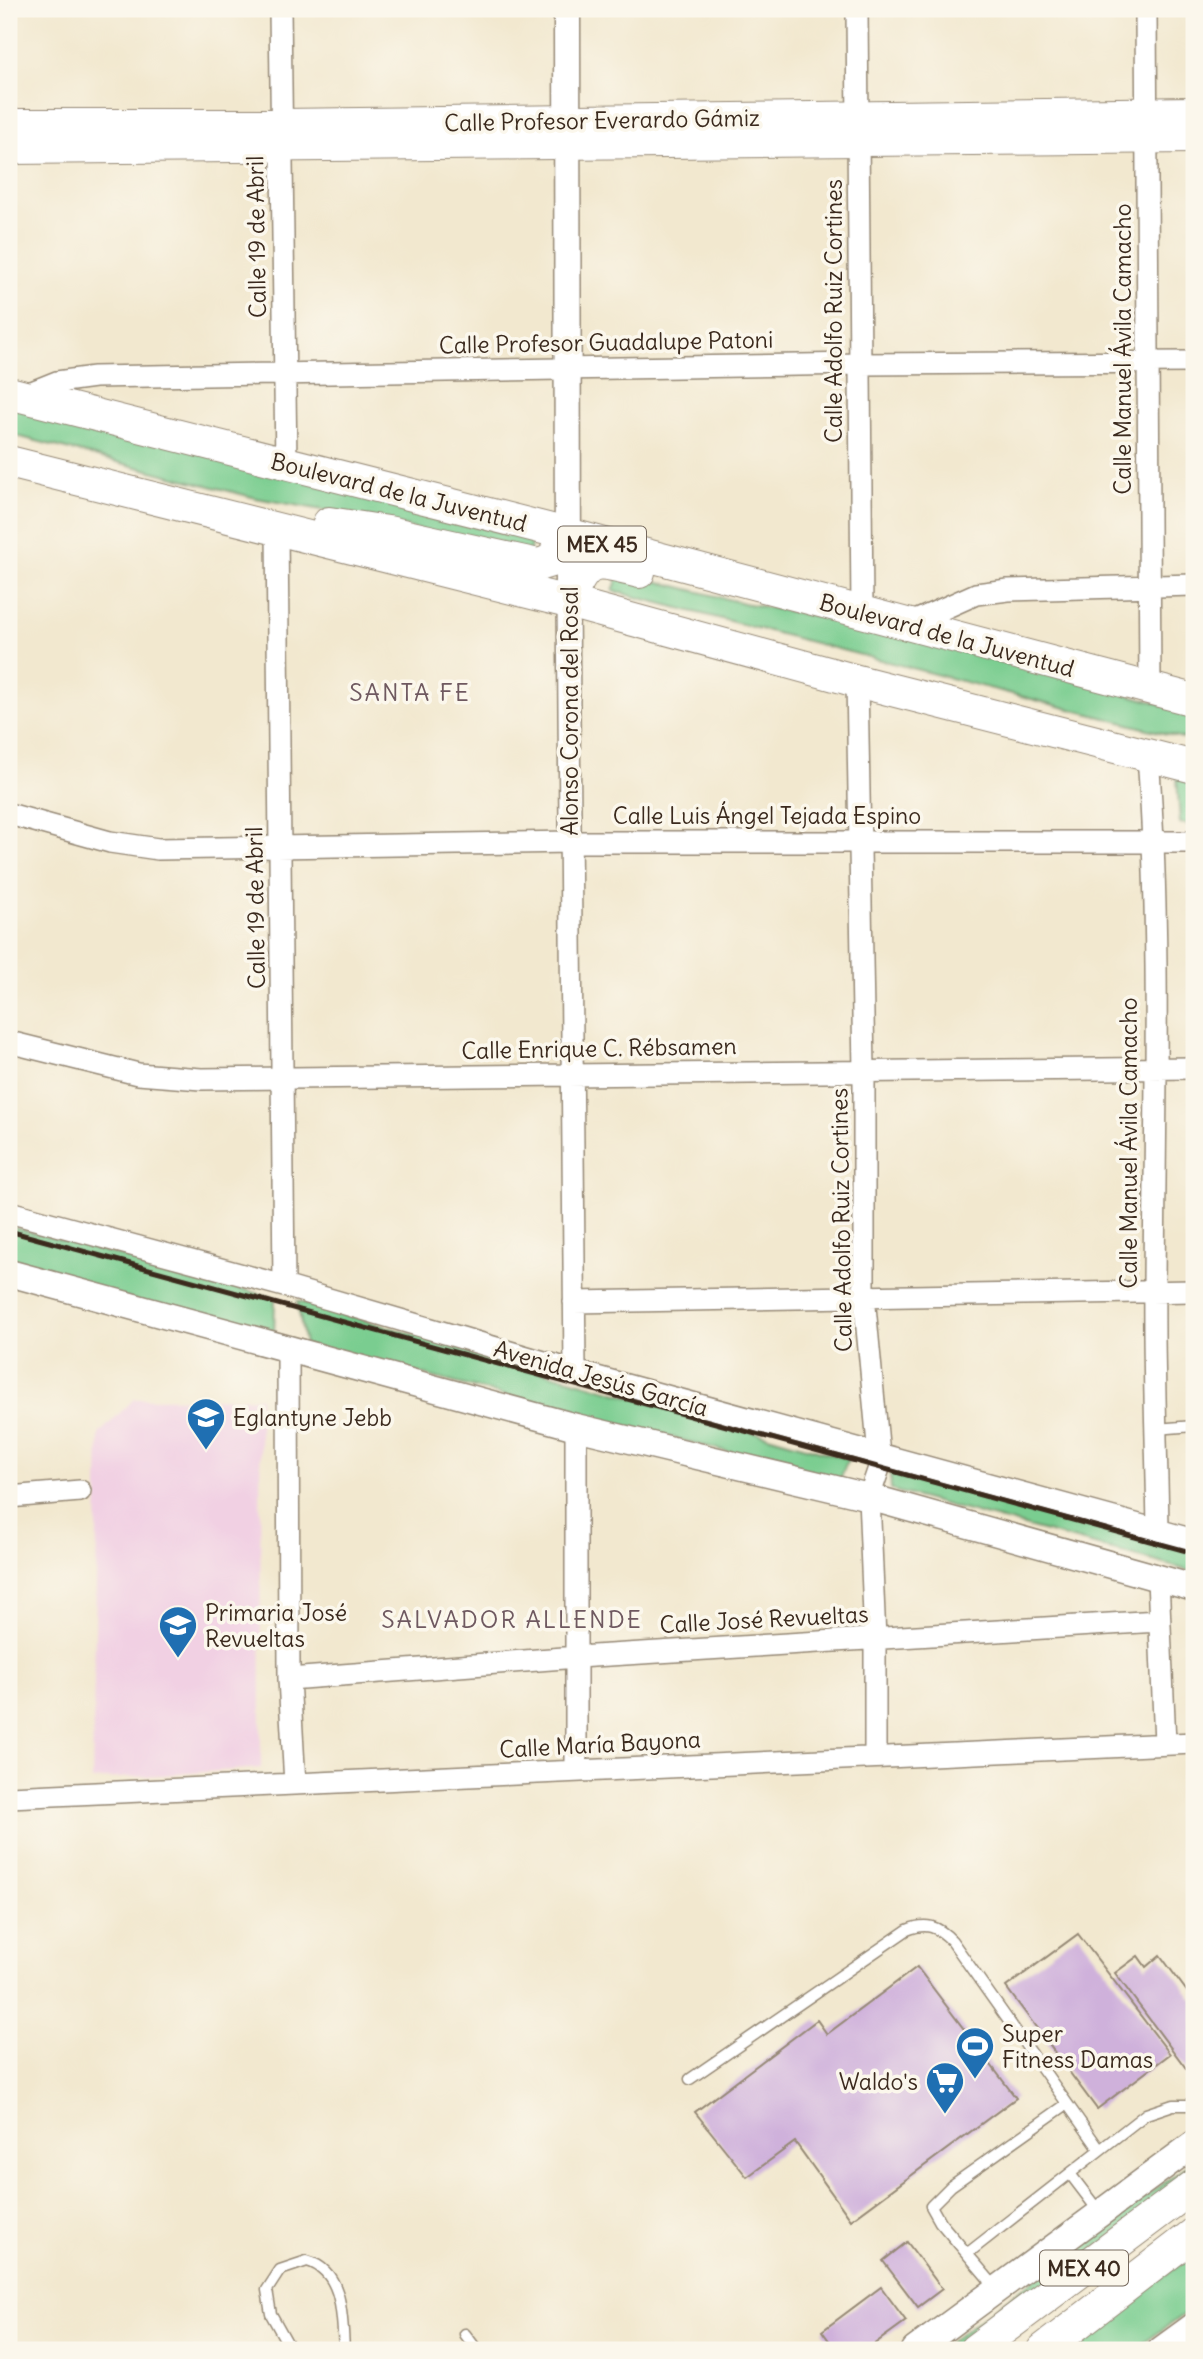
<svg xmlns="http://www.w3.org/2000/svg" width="1203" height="2359" viewBox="0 0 1203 2359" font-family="Delius,sans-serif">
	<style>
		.built { fill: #f1d0e3 }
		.green { fill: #7acd90; stroke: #5a7c57; stroke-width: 2 }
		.building { fill: #cfb1db }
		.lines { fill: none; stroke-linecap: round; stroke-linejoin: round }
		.service-casing { stroke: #968976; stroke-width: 13 }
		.minor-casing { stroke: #968976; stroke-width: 24 }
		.tertiary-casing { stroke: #968976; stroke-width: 29 }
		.secondary-casing { stroke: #968976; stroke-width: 32 }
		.primary-casing { stroke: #968976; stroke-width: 34 }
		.service { stroke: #fff; stroke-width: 10 }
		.minor { stroke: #fff; stroke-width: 21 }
		.tertiary { stroke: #fff; stroke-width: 26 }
		.secondary { stroke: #fff; stroke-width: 30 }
		.primary { stroke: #fff; stroke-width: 32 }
		.rail { stroke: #3b2a1e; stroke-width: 5 }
		.labels { text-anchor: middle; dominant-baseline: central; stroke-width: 7; stroke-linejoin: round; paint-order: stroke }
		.shield { fill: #fbf7ec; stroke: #75685c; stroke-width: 2 }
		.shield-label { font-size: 21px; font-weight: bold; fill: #3b2a1e }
		.street-label { font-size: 23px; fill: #3b2a1e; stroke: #fbf7ec }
		.poi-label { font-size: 23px; fill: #3b2a1e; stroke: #fbf7ec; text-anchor: start }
		.neighbourhood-label { font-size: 24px; letter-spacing: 2px; fill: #6f5960; stroke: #fbf7ec }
	</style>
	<rect width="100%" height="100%" fill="#fbf7ec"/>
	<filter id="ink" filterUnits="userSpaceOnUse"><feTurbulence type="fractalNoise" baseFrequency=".0143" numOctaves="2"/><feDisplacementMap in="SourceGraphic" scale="14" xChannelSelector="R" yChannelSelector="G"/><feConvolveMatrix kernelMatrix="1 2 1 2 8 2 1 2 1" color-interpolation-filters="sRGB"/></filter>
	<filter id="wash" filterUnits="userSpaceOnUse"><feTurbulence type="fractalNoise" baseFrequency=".00686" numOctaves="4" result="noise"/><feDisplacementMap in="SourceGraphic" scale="28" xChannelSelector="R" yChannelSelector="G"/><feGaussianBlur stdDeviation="1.57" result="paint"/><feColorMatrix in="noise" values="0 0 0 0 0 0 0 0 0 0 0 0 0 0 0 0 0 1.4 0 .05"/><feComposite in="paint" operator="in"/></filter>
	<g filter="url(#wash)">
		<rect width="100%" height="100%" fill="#f2e8cf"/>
		<!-- built -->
		<path class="built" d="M260 1398 261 1768 92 1780 99 1434 134 1399Z"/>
		<!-- green -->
		<path class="green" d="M9 402 532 536 529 556 378 520 256 498 9 434Z
			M620 572 743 603 897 631 1194 713V741L613 591Z
			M1177 778 1194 782V825L1180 823Z
			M9 1226 275 1298 274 1338 9 1266Z
			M297 1301 848 1459 840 1480 305 1345Z
			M890 1469 1194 1551V1572L891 1490Z
			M1194 2161V2175L959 2350H939Z
			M1194 2253V2307L1134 2350H1077L1104 2319Z"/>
		<g id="blocks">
			<!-- building -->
			<path class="building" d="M1078 1934 1170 2054 1097 2109 1006 1987Z
				M1160 1955 1194 2001V2079L1115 1973 1138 1956 1146 1967Z
				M917 1967 1016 2098 851 2220 795 2142 747 2177 695 2112 817 2020 827 2034Z
				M907 2242 942 2289 918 2307 883 2261Z
				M881 2287 906 2321 866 2350H836L822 2331Z"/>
		</g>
	</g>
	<g filter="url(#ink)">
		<use href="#blocks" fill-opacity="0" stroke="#968976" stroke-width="2"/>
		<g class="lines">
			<!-- service casing -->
			<g class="service-casing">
				<path id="service" d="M1156 1429 1194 1426
					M690 2079 907 1930C926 1922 938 1926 952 1941L1100 2150
					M1071 2175 1100 2213
					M968 2253 1146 2114 1173 2105H1194
					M997 2289 940 2222 931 2206 951 2186 1067 2104
					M465 2334 477 2350
					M291 2350 271 2314 267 2290 280 2270 307 2261C344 2271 342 2318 344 2350"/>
			</g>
			<!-- minor casing -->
			<g class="minor-casing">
				<path id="minor" d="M280 9 286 464
					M857 9 862 612
					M1146 9 1150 688
					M22 396 57 382 94 377 859 364 1194 362
					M277 529 284 1286
					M568 602 575 1371
					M909 624 976 594 1008 590 1194 585
					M857 681 864 1070V1296L879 1455V1468L869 1497 875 1639V1757
					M1148 756C1161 932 1155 1110 1154 1287 1153 1369 1157 1450 1158 1532
					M9 814 110 842 158 849 570 842H1194
					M9 1042 138 1074 201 1079 1194 1068
					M9 1212 284 1286 575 1371 1194 1540
					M574 1302 1194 1291
					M288 1350 289 1679 295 1784
					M9 1497 80 1491
					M1158 1579 1165 1743
					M289 1679 577 1657 1158 1621
					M576 1771V1427
					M9 1797 1194 1743"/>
			</g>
			<!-- tertiary casing -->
			<g class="tertiary-casing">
				<path id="tertiary" d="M567 9 568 602
					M9 1273 576 1427 869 1497 1194 1588
					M915 2350 1194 2144
					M1161 2350 1194 2326"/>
			</g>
			<!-- secondary casing -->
			<g class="secondary-casing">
				<path id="secondary" d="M9 124H281L1194 112
					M9 149 1194 138"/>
			</g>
			<!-- primary casing -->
			<g class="primary-casing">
				<path id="primary" d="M9 393 567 534 1194 700
					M9 462 568 602 857 681 1194 767
					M329 523 388 532 538 565 551 561 567 534
					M568 602C588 556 593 561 639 572
					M975 2350 1194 2186
					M1043 2350 1194 2234"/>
			</g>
			<!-- service -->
			<use href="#service" class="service"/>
			<!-- minor -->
			<use href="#minor" class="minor"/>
			<!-- tertiary -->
			<use href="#tertiary" class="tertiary"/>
			<!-- secondary -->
			<use href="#secondary" class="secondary"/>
			<!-- primary -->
			<use href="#primary" class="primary"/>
			<!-- rail -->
			<path class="rail" d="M9 1231 1194 1553"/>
		</g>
	</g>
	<!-- icons -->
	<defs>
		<g id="school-pin" transform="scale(2.0125)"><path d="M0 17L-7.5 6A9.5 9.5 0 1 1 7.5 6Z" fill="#1f6fb2" stroke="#fbf7ec"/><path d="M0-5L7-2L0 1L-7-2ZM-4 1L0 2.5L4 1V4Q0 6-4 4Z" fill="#fff"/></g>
		<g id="stadium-pin" transform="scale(2.0125)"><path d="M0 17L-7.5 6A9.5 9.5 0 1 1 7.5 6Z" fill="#1f6fb2" stroke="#fbf7ec"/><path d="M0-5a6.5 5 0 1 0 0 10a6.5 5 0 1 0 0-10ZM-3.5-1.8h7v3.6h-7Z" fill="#fff"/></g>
		<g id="supermarket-pin" transform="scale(2.0125)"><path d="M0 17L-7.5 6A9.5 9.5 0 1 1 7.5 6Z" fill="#1f6fb2" stroke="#fbf7ec"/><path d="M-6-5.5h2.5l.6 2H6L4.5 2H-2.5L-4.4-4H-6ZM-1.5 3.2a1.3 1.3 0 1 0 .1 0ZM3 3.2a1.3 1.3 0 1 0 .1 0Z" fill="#fff"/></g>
	</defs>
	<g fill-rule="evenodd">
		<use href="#school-pin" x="206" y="1417"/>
		<use href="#school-pin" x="178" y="1625"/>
		<use href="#stadium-pin" x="975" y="2046"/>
		<use href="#supermarket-pin" x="945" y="2081"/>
	</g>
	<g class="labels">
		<!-- shield labels -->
		<g class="shield">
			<rect x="558" y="526.5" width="88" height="35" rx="5"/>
			<rect x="1040" y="2250.5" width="88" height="35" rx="5"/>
		</g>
		<g class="shield-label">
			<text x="602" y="544">MEX 45</text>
			<text x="1084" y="2268">MEX 40</text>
		</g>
		<!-- street labels -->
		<g class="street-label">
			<text transform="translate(602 120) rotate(-1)">Calle Profesor Everardo Gámiz</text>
			<text transform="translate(256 237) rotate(-91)">Calle 19 de Abril</text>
			<text transform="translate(833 311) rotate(-90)">Calle Adolfo Ruiz Cortines</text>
			<text transform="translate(606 342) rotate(-1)">Calle Profesor Guadalupe Patoni</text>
			<text transform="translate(1122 349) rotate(-90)">Calle Manuel Ávila Camacho</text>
			<text transform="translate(399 492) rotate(14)">Boulevard de la Juventud</text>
			<text transform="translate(947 635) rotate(15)">Boulevard de la Juventud</text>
			<text transform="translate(569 711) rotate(-90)">Alonso Corona del Rosal</text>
			<text x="767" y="815">Calle Luis Ángel Tejada Espino</text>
			<text transform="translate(255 908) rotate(-91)">Calle 19 de Abril</text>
			<text transform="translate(599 1048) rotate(-1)">Calle Enrique C. Rébsamen</text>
			<text transform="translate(1128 1143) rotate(-90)">Calle Manuel Ávila Camacho</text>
			<text transform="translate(841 1220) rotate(-91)">Calle Adolfo Ruiz Cortines</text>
			<text transform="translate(601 1378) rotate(16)">Avenida Jesús García</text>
			<text transform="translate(764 1619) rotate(-3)">Calle José Revueltas</text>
			<text transform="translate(600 1744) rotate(-3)">Calle María Bayona</text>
		</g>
		<!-- poi labels -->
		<g class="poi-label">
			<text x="233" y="1417">Eglantyne Jebb</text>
			<text x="205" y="1612">Primaria José<tspan x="205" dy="26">Revueltas</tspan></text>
			<text x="1002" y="2033">Super<tspan x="1002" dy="26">Fitness Damas</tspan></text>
			<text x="918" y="2081" text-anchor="end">Waldo's</text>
		</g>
		<!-- neighbourhood labels -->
		<g class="neighbourhood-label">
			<text x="410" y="692">SANTA FE</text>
			<text x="512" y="1619">SALVADOR ALLENDE</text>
		</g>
	</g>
	<!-- margin -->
	<rect width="1203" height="2359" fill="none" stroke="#fbf7ec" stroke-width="35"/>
</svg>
